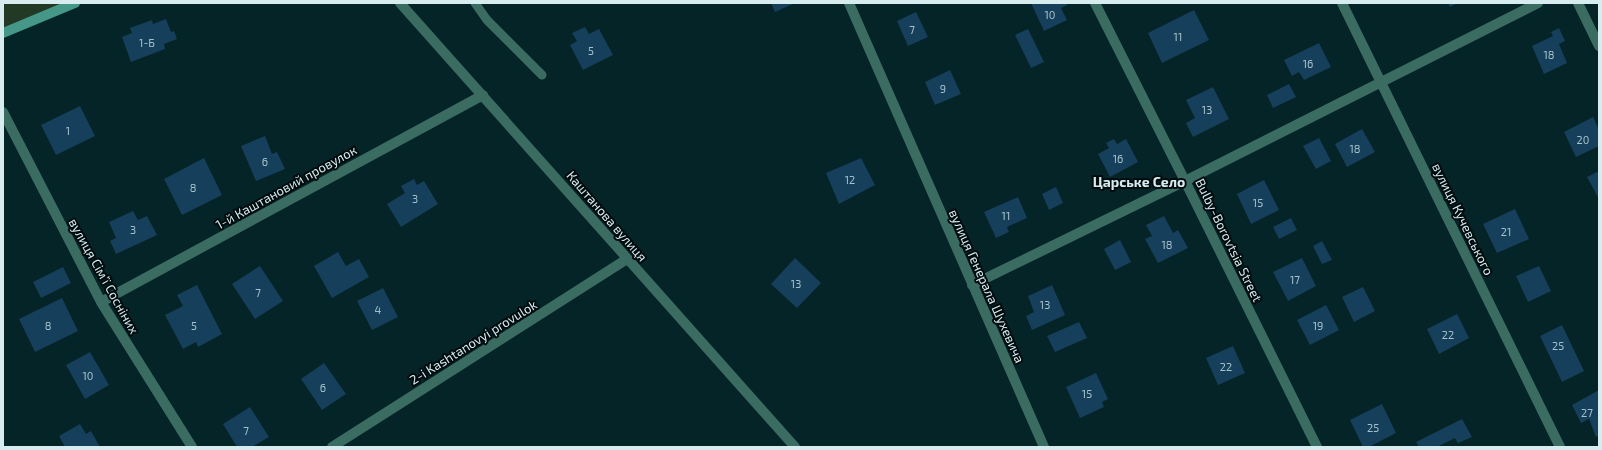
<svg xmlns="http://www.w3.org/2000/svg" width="1602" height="450" viewBox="0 0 1602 450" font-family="'Exo 2',sans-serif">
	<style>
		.green { fill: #213925 }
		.building { fill: #153f5a }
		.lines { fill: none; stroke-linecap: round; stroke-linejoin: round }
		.lane { stroke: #3b6c61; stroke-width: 9 }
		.street { stroke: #3b6c61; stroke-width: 10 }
		.secondary { stroke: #459888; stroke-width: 10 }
		.labels { text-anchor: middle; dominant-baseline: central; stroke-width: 4; stroke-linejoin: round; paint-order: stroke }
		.number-label { font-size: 11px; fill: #a6c1ca }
		.street-label { font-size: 13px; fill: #d6ecef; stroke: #000b0e }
		.neighbourhood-label { font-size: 14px; font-weight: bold; fill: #d6ecef; stroke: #000b0e }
	</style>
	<rect width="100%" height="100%" fill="#042428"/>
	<!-- green -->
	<path class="green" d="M3 3H72L3 33Z"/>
	<!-- building -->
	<path class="building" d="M771 3H795L775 12Z
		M1031 3H1066L1067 5 1061 8 1067 20 1044 31Z
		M1448 3H1457L1450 7Z
		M1194 10 1209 40 1162 63 1148 33Z
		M916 12 928 37 908 46 897 21Z
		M166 19 171 32 174 31 177 39 164 44 165 49 131 62 122 37 132 33 130 28 152 20 153 24Z
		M585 27 589 34 599 29 613 55 583 70 570 45 577 41 572 33Z
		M1559 28 1565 41 1559 44 1567 63 1544 74 1532 46 1553 36 1551 32Z
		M1028 29 1044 62 1031 68 1015 35Z
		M1319 43 1331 67 1304 80 1299 72 1292 76 1284 60Z
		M950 70 961 94 935 105 925 82Z
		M1289 84 1296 97 1273 108 1267 95Z
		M1213 87 1229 119 1193 137 1186 123 1195 118 1186 100Z
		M80 106 95 136 56 155 41 125Z
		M1593 117 1599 130V146L1576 157 1564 132Z
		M1362 129 1375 152 1347 167 1335 144Z
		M265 136 272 154 277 152 285 169 256 181 241 146Z
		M1319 138 1331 161 1316 169 1303 146Z
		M1114 139 1117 144 1126 139 1138 162 1110 177 1098 154 1109 148 1106 143Z
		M204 158 222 195 182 215 164 179Z
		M861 158 875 185 839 204 826 173Z
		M1599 171V199L1587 177Z
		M414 179 417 185 424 181 438 204 401 227 387 204 405 193 401 186Z
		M1264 180 1279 210 1251 224 1237 194Z
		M1056 187 1063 203 1049 210 1042 194Z
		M1018 197 1027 218 1007 227 1009 232 996 238 984 212Z
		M1515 209 1529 239 1497 253 1483 224Z
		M133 211 138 220 147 216 157 235 116 254 110 241 116 238 109 222Z
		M1164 216 1173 233 1178 230 1188 248 1158 263 1145 239 1152 236 1146 225Z
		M1291 218 1297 230 1279 239 1273 227Z
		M1120 240 1131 262 1115 270 1104 249Z
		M1322 241 1332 260 1322 264 1313 246Z
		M338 252 346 266 359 259 369 277 332 298 314 266Z
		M795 258 821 283 797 308 771 284Z
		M1302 258 1316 286 1288 301 1273 272Z
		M260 266 283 301 255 319 232 284Z
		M1539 266 1551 291 1528 302 1516 276Z
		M63 267 71 283 41 298 33 282Z
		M197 285 222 334 198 347 196 342 183 349 165 315 183 306 177 295Z
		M1052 285 1065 315 1032 330 1026 316 1034 312 1028 296Z
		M1363 287 1375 311 1354 322 1342 297Z
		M383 288 398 317 372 330 357 301Z
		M62 298 78 331 35 352 19 319Z
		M1326 305 1339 330 1310 345 1297 320Z
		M1457 314 1469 338 1439 354 1427 329Z
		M1079 322 1087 338 1055 352 1047 336Z
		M1562 325 1584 371 1562 382 1540 336Z
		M1233 346 1245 373 1218 385 1206 358Z
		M90 352 109 385 85 399 66 365Z
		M324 363 346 394 322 410 301 379Z
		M1096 373 1108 399 1102 402 1104 407 1080 418 1066 387Z
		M1599 390V435L1596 437 1589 419 1581 423 1572 405Z
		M1382 404 1396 433 1369 447H1363L1350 420Z
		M250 407 269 437 252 447H237L223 424Z
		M1462 419 1472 437 1458 443 1455 438 1437 447H1419L1416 442Z
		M80 424 86 434 91 431 100 447H65L59 436Z"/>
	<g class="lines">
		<!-- lane -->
		<path class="lane" d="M475 3 487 20 542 75"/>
		<!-- street -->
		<path class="street" d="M400 3 795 447
			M849 3 1044 447
			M1095 3 1185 181 1317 447
			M1342 3 1560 447
			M1578 3 1599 46
			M3 112 101 302 192 447
			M972 285 1185 181 1538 3
			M101 302 483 95
			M332 447 627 259"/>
		<!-- secondary -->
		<path class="secondary" d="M3 33 75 3"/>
	</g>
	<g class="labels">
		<!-- number labels -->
		<g class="number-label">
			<text x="1050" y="14">10</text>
			<text x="912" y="29">7</text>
			<text x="1178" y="36">11</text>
			<text x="147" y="42">1-Б</text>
			<text x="591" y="50">5</text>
			<text x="1549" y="54">18</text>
			<text x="1308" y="63">16</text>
			<text x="943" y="88">9</text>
			<text x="1207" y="109">13</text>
			<text x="68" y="130">1</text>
			<text x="1583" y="139">20</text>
			<text x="1355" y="148">18</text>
			<text x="1118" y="158">16</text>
			<text x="265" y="161">6</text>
			<text x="850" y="179">12</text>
			<text x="193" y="187">8</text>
			<text x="415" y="198">3</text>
			<text x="1258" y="202">15</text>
			<text x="1006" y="215">11</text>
			<text x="133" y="229">3</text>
			<text x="1506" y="231">21</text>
			<text x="1167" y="244">18</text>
			<text x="1295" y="279">17</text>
			<text x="796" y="283">13</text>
			<text x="258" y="292">7</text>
			<text x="1045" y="304">13</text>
			<text x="378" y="309">4</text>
			<text x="48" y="325">8</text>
			<text x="194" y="325">5</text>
			<text x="1318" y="325">19</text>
			<text x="1448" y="334">22</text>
			<text x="1558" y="345">25</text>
			<text x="1226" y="366">22</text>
			<text x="88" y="375">10</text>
			<text x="323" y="387">6</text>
			<text x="1087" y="393">15</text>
			<text x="1587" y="412">27</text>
			<text x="1373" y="427">25</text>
			<text x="246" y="430">7</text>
		</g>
		<!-- street labels -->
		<g class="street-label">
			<text transform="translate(286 187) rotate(-29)">1-й Каштановий провулок</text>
			<text transform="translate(607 216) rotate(49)">Каштанова вулиця</text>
			<text transform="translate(1463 219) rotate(64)">вулиця Кучевського</text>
			<text transform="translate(1229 240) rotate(64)">Bulby-Borovtsia Street</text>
			<text transform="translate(104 276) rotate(61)">вулиця Сім’ї Сосніних</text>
			<text transform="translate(987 286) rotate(66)">вулиця Генерала Шухевича</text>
			<text transform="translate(473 342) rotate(-32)">2-i Kashtanovyi provulok</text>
		</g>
		<!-- neighbourhood labels -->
		<g class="neighbourhood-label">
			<text x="1139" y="181">Царське Село</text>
		</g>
	</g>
	<!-- border -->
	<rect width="1602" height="450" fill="none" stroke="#d6ecef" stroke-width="8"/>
</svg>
